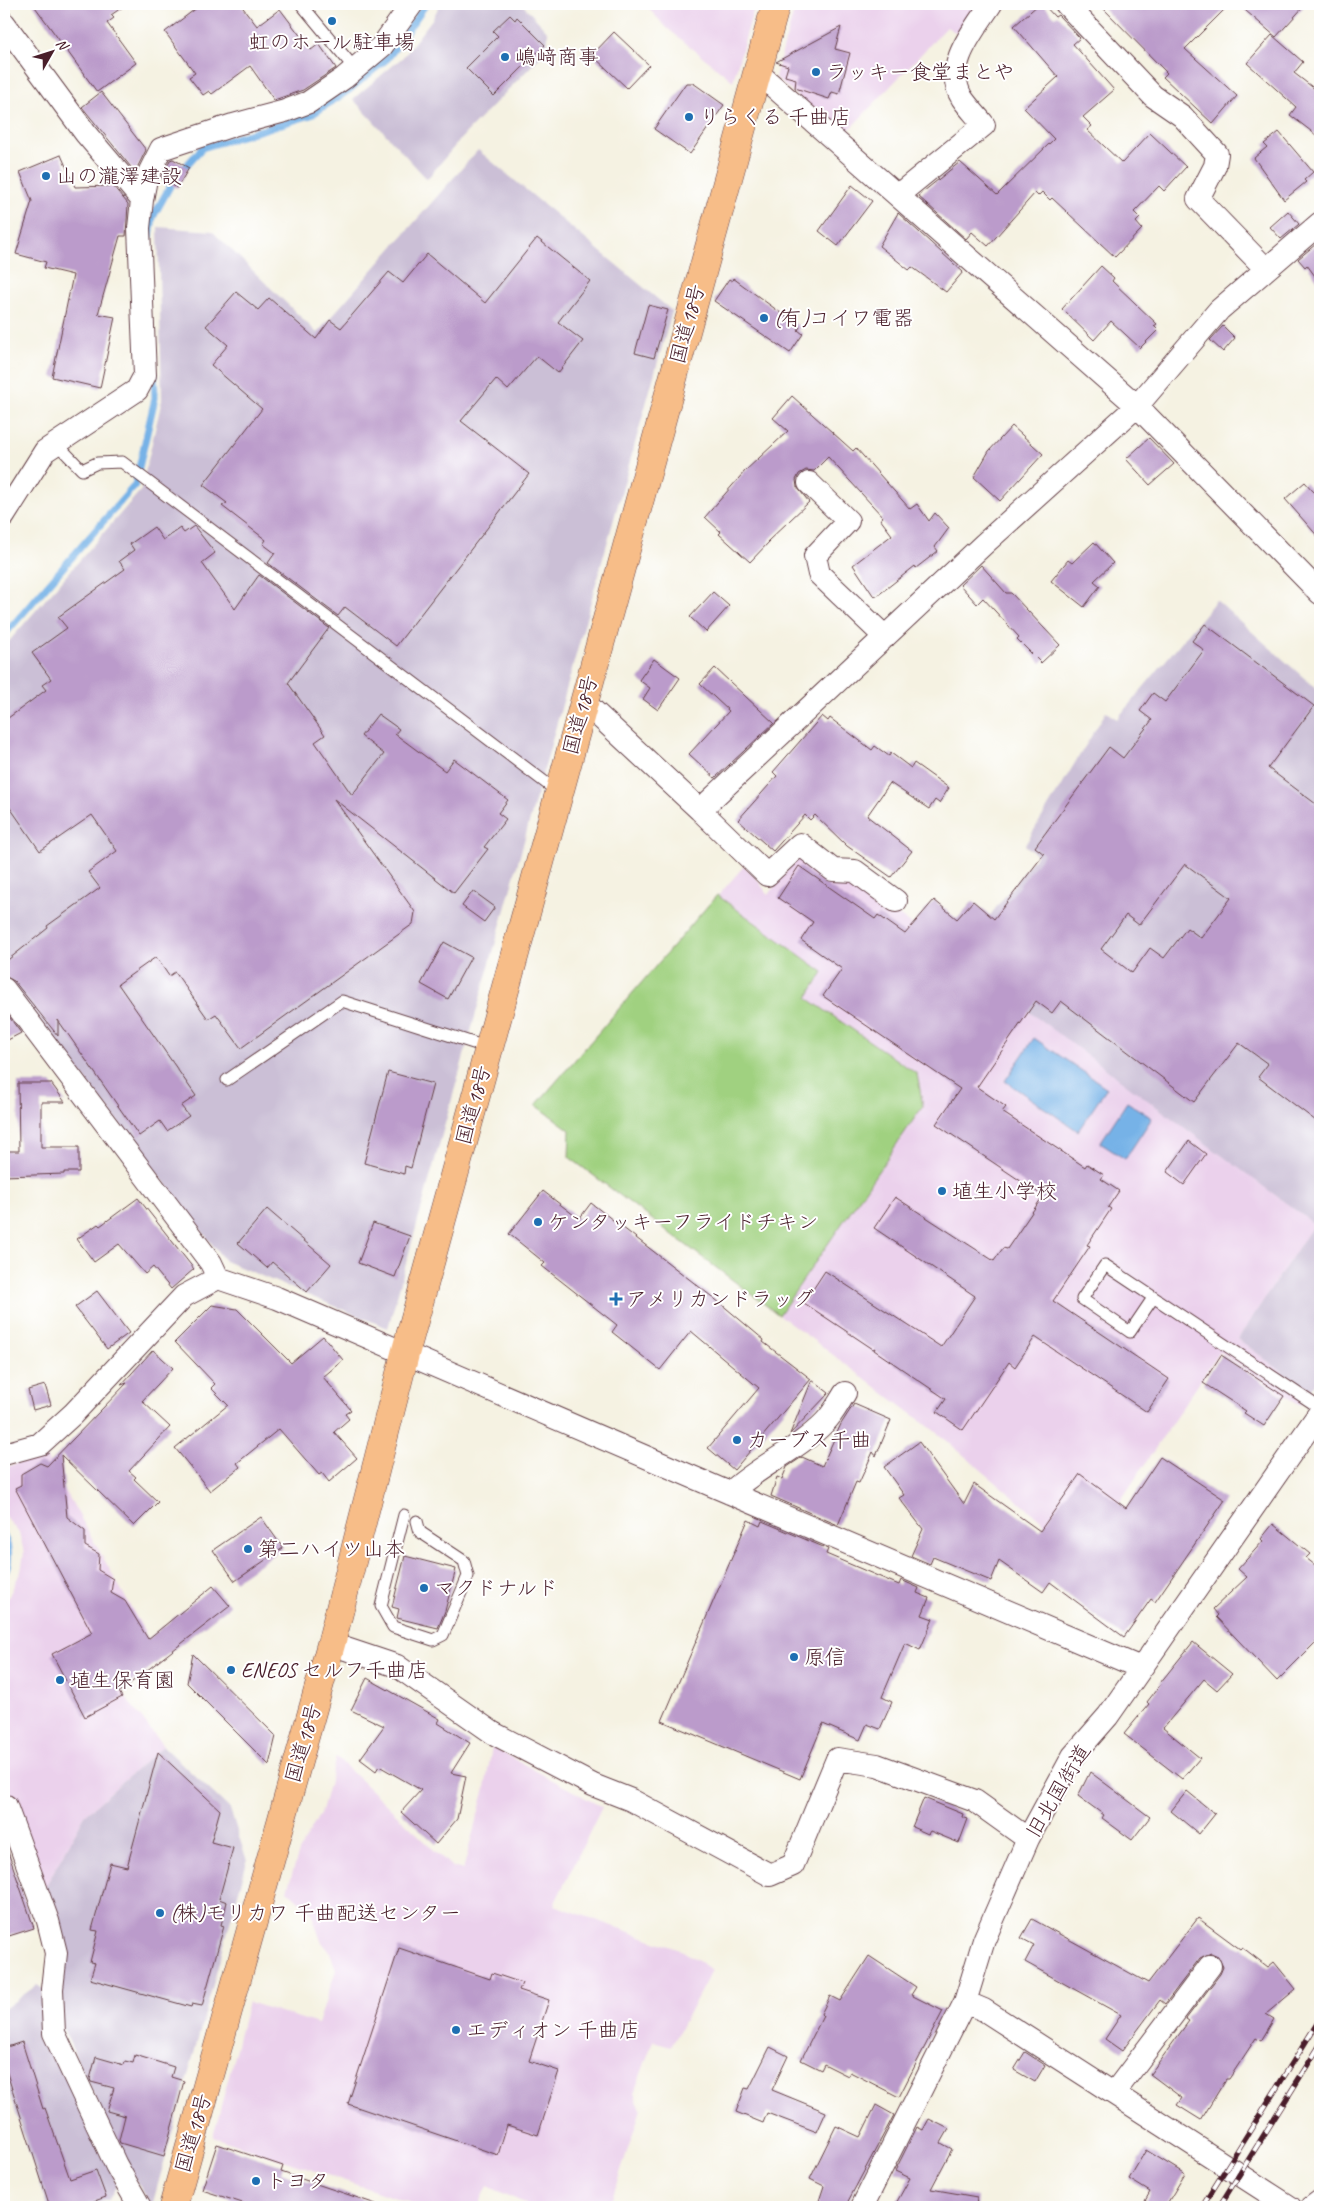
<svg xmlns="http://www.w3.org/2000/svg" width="1324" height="2211" viewBox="0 0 1324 2211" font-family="Caveat,'Klee One',sans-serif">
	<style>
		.built { fill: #ebd1ec }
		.industrial { fill: #cbbfd6 }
		.green { fill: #a0d180; stroke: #757856 }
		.water { fill: #76b2e7; stroke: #606889 }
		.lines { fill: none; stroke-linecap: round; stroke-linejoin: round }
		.stream { stroke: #76b2e7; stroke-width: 7 }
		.building { fill: #bb9bcb; fill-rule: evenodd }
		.service-casing { stroke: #643f46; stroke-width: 13 }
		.minor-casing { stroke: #643f46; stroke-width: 24 }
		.trunk-casing { stroke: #643f46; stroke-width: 29 }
		.service { stroke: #fff; stroke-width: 11 }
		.minor { stroke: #fff; stroke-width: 22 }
		.trunk { stroke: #f7bd88; stroke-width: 28 }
		.rail-casing { stroke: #4a1f2b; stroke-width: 5.5 }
		.rail { stroke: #fff; stroke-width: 4; stroke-dasharray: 11; stroke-linecap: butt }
		.poi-dot { fill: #1f6fb2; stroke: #fff; stroke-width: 2 }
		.labels { text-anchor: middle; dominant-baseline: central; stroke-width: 4; stroke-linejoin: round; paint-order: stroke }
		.poi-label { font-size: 21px; fill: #4a1f2b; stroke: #fff; text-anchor: start }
		.street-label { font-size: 21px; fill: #4a1f2b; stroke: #fff }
	</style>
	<rect width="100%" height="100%" fill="#fff"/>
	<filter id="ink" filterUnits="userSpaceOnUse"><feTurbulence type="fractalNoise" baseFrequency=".02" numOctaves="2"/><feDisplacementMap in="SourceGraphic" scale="10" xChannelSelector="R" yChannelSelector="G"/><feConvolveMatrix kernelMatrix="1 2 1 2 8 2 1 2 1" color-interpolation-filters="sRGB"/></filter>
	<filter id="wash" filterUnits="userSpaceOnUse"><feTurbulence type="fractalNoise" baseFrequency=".0096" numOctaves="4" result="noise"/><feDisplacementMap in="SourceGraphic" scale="20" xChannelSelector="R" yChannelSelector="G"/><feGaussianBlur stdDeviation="1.12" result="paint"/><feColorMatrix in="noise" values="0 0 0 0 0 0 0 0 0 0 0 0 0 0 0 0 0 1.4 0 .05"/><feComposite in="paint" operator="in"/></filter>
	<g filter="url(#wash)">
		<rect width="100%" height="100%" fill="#f5f2e2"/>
		<!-- built -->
		<path class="built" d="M646 4H755L733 81 667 28 649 9Z
			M796 4H984L963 37 947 27 843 136 775 77Z
			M798 859 810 863 831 877 855 883 1028 1010 1314 1224 1238 1339 1309 1392 1300 1405 1219 1352 1084 1556 936 1432 569 1157 570 1130 536 1105 744 866 755 876 768 895 790 867Z
			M44 1453 145 1632 107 1662 127 1699 163 1746 85 1815 43 1891 12 1800 4 1758V1606L21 1571 24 1552 19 1533 4 1515V1468Z
			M492 1747 602 1807 554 1905 683 1951 712 1970 671 2046 653 2041 634 2093 641 2109 609 2207H525L526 2204 488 2186 478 2207H423L213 2137 248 2002 318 2024 336 1970 330 1952 321 1941 311 1912 287 1890 299 1852 323 1808 336 1757 452 1867 463 1870 485 1788Z"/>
		<!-- industrial -->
		<path class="industrial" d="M440 4H522L548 32 547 50 465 134 427 179 353 99 403 57 433 18Z
			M478 150 672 311 388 1328 225 1261 4 974V647L141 490 162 400 158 227 212 231 317 333Z
			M1216 600 1320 692V1376L1309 1392 1238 1339 1314 1224 957 958 1037 855 1025 845 1106 712 1117 719Z
			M163 1746 230 1809 247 1861 152 2206 123 2160 61 2024 43 1891 85 1815Z
			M37 1985 46 1991 117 2185 109 2199 89 2207H47L4 2078V2009Z"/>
		<!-- green -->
		<path class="green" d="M717 895 823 972 807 998 917 1074 923 1106 779 1315 569 1157 570 1130 536 1105Z"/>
		<!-- water -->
		<path class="water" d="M1034 1038 1107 1088 1078 1131 1005 1081Z
			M1127 1102 1152 1118 1125 1159 1100 1143Z"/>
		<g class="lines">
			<!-- stream -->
			<path class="stream" d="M150 236 153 217 174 179 202 148 311 115 349 90 388 58 426 4
				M4 635 135 485 155 398 154 374
				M4 1537C10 1548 10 1563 4 1574"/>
		</g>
		<g id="blocks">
			<!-- building -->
			<path class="building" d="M33 4H127L111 15 114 18 107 23 136 63 97 92Z
				M202 4H240L257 26 280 9 311 50 319 44 336 68 303 90 274 100 250 66 212 94 209 91 203 95 189 77 195 73 165 32Z
				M1039 4H1043L1055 17 1058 15 1080 38 1073 44 1114 90 1083 117 1092 126 1087 130 1122 163 1150 133 1186 167 1164 191 1159 186 1134 212 1140 218 1136 222 1142 229 1115 257 1052 198 1050 200 1042 192 1038 196 1035 193 988 246 972 232 966 239 918 196 960 162 997 195 1054 139 1024 108 1058 77 1014 26Z
				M1099 4H1230L1185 49 1237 96 1213 124 1163 77 1167 73Z
				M1238 4H1306L1276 37Z
				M510 15 515 20 517 17 545 45 494 96 466 68 498 36 493 31Z
				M841 27 835 49 850 53 839 94 832 92 829 99 795 88 796 79 785 76 788 66 776 62Z
				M614 32 649 65 627 88 592 55Z
				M1272 35 1303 62 1294 73 1320 93V138L1290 115 1296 107 1247 63Z
				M686 83H693L724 105 690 154 654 129Z
				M101 92 146 150 135 172 82 107Z
				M1279 132 1313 172 1304 180 1306 182 1284 200 1254 158 1267 147 1264 144Z
				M61 155 75 187 113 186 128 204 126 236H120L98 314 115 317 100 388 52 377 73 275 44 268 46 262 16 254 32 201 20 172Z
				M173 159 189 168 177 188 161 178 170 160Z
				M852 185 872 201 838 246 819 231Z
				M1288 211 1299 224 1281 239 1270 227Z
				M898 213 963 272 946 292 912 267 909 270 879 246Z
				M537 238 590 281 558 322 583 341 558 373 537 356 508 390 496 379 461 421 529 474 396 646 345 607 338 616 268 563 275 553 263 544 266 540 222 506 227 503 203 485 262 409 211 365 228 345 206 326 236 292 258 310 269 298 316 339 330 320 341 328 389 272 403 283 427 254 485 303Z
				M1316 244 1320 249V283L1307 265 1305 267 1298 259Z
				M1101 266 1114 278 1112 281 1157 324 1154 326 1158 330 1140 348 1111 321 1094 340 1062 309Z
				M733 278 800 327 798 330 803 334 790 353 714 301 729 279 732 281Z
				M648 305 668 310 654 358 635 353Z
				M1223 326 1235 338 1223 352 1210 340Z
				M792 396 853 451 856 448 910 509 917 504 929 521 935 513 949 528 935 547 938 551 916 568 915 566 877 596 873 595 853 565 892 535 880 519 883 517 828 457 814 471 806 470 799 474 796 480 797 487 809 502 768 541 769 542 750 562 719 534 721 532 705 517 745 471 788 431 773 418Z
				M1012 426 1043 454 1000 501 974 477 989 451Z
				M1149 438 1174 464 1150 485 1126 459Z
				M1305 482 1320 499V539L1285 499Z
				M194 526 215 553 202 563 235 609 259 575 329 628 288 683 325 735 315 742 352 795 384 754 361 736 378 714 399 729 395 734 445 771 454 759 508 800 498 813 506 819 484 847 488 849 454 893 334 799 415 912 413 924 241 1048 216 1014 208 1019 175 972 169 976 156 957 118 984 196 1096 181 1106 189 1116 167 1131 160 1121 139 1136 58 1020V1036L14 981 4 976V963L48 928 47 926 100 888 88 872 117 851 92 815 40 851 4 799V721L46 690 42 685 51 679 32 653 67 628 58 617 125 569 119 561 134 550 130 544 154 527 163 540 180 528 184 533Z
				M1094 542 1113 563 1094 581 1100 586 1084 607 1051 581 1068 560 1072 563Z
				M981 565 1006 593H1011L1060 645 1041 663 1017 639 1019 637 983 598 977 604 960 585Z
				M713 592 729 606 706 632 690 617Z
				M1205 624 1314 706 1268 768 1320 807V1124L1258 1077 1268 1064 1239 1043 1194 1102 1061 1001 1052 1013 1036 1001 977 1087 1006 1107 1002 1112 1085 1167 1087 1164 1104 1175 1101 1179 1119 1191 1108 1207 1111 1209 1087 1245 1090 1246 1053 1301 1169 1379 1147 1412 1035 1337 1015 1367 1009 1362 963 1430 937 1412 946 1399 874 1350 875 1348 873 1349 804 1303 825 1271 941 1347 975 1296 874 1228 895 1197 994 1261 1003 1248 1007 1249 1043 1196 936 1124 960 1089 823 996 842 969 801 940 813 922 778 898 799 866 875 919 878 915 905 934 934 900 957 919 973 901 994 919 1044 854 1035 847 1109 747 1123 758 1152 720 1140 711 1153 693 1165 702 1204 650 1192 641ZM1185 864 1231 898 1201 938 1187 928 1164 958 1150 948 1132 973 1101 949 1126 915 1139 925Z
				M654 659 680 678 658 710 643 699 650 688 639 680Z
				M715 668 774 723 715 778 689 754 729 711 700 684Z
				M822 716 828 721 830 718 872 750 875 746 889 756 891 753 911 768 914 763 949 788 939 803 935 800 929 809 890 783 867 816 912 851 891 877 847 846 815 815 810 820 805 815 773 851 738 820 777 776 773 772Z
				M473 891 495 907 484 922 462 906Z
				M444 942 471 957 448 999 421 984Z
				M4 1010 21 1033 4 1042Z
				M388 1072 433 1084 411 1168 405 1166 404 1174 364 1163Z
				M18 1083H51L65 1102H41V1147H79V1172H64V1174L4 1176V1151H19Z
				M1189 1141 1206 1154 1184 1185 1167 1172Z
				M543 1191 579 1219 591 1203 720 1303 764 1340 763 1342 811 1379 734 1470 708 1448 759 1388 691 1331 660 1370 612 1332 617 1325 542 1266 545 1263 509 1234Z
				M138 1198 194 1269 171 1289 153 1267 145 1274 119 1244 94 1262 77 1239 98 1224 100 1226Z
				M267 1209 331 1264 307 1292 272 1262 267 1268 238 1243Z
				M373 1223 410 1236 395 1277 358 1263Z
				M97 1291 129 1333 107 1349 75 1307Z
				M212 1305 237 1309 291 1363 323 1336 343 1360 323 1377 351 1410 345 1414 349 1419 334 1432 357 1458 329 1482 322 1473 319 1475 279 1429 237 1463 240 1467 210 1491 175 1448 228 1405 211 1388 215 1384 175 1342Z
				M153 1350 173 1368 142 1401 170 1427 129 1471 136 1477 134 1479 158 1502 134 1526 61 1455 67 1517 85 1531V1546L99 1554 98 1570 113 1579 111 1593 125 1601 148 1639 213 1586 230 1606 119 1692 122 1697 85 1717 52 1654 92 1633 15 1488 21 1485V1474L40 1463 47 1466 127 1383 121 1385Z
				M1221 1355 1284 1396 1264 1426 1244 1413 1246 1411 1203 1383Z
				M812 1380 829 1393 790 1434Z
				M45 1385 51 1405 33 1410 28 1390Z
				M854 1404 891 1420 876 1456 873 1452 859 1483 856 1482 838 1525 771 1496 777 1477 782 1479 787 1467 802 1457 822 1466 841 1424Z
				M919 1442 964 1504 974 1484 1040 1531 1080 1474 1126 1508 1160 1457 1225 1500 1155 1602 1151 1599 1124 1637 1050 1582 1043 1592 999 1561 991 1581 933 1557 930 1564 911 1556 923 1529 899 1498 904 1495 884 1467Z
				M261 1517 283 1548 235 1581 213 1550Z
				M748 1520 760 1526 762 1521 828 1549 826 1554 899 1585 901 1580 919 1588 917 1593 929 1598 922 1615 933 1619 920 1650 905 1643 882 1697 892 1702 880 1729 867 1724 860 1740 823 1724 800 1779 662 1721Z
				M1273 1524 1310 1554 1306 1558 1320 1569V1638L1277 1681 1216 1617 1218 1615 1213 1609 1247 1577 1238 1569 1263 1541 1261 1539Z
				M405 1556 456 1569 445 1611 438 1628 397 1618 399 1609 392 1607Z
				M1193 1642 1232 1674 1217 1690 1204 1679 1163 1728 1200 1758 1182 1779 1124 1734 1149 1704 1147 1702 1161 1684 1160 1683Z
				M193 1654 276 1736 269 1765 187 1683Z
				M367 1678 440 1719 438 1723 470 1743 451 1773 466 1776 457 1819 436 1844 401 1812 421 1790 379 1766 376 1771 360 1759 384 1726 351 1710Z
				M158 1752 220 1810 211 1842 233 1848 219 1899 227 1902 221 1925 224 1926 202 2006 192 2004 191 2007 90 1979 95 1963 90 1962 98 1931 92 1930 110 1863 127 1867Z
				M1090 1772 1150 1817 1132 1840 1102 1818 1104 1815 1078 1796Z
				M1187 1791 1215 1814 1199 1834 1171 1811Z
				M924 1798 963 1814 962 1817 968 1819 959 1843 930 1831 928 1834 912 1827Z
				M7 1849 34 1928 9 1936 4 1921V1850Z
				M1198 1918 1240 1949 1242 1947 1268 1967 1274 1962 1296 1989 1266 2014 1274 2019 1261 2041 1256 2038 1229 2079H1226L1201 2120 1177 2105 1182 2098 1150 2074 1189 2021 1186 2019 1220 1974 1223 1967 1218 1956 1211 1953 1200 1958 1165 2004 1160 2000 1122 2051 1105 2039 1121 2015 1025 1962 1034 1945 1021 1938 1032 1919 1148 1983Z
				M399 1948 490 1979 492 1973 522 1983 519 1990 549 2000 529 2061 559 2071 538 2135 507 2125 498 2155 348 2104Z
				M869 1956 916 1987 911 1995 943 2011 899 2097 850 2072 848 2076 824 2064 821 2070 801 2060 823 2016 821 2014 830 1996 840 2001Z
				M22 2042 43 2109 45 2108 70 2179 96 2170 106 2197 77 2207H50L4 2064V2048Z
				M770 2047 788 2056 772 2090 826 2112 817 2132 767 2113 763 2123 736 2112 745 2088 749 2089Z
				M1025 2052 1045 2065 1035 2082 1014 2070Z
				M135 2055 174 2067 171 2077 184 2081 164 2156 120 2143 119 2140 125 2116 107 2111 114 2088 91 2082 90 2079 96 2057 124 2065 125 2061 133 2063Z
				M876 2105 894 2115 845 2207H817L824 2186 810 2179 836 2126 860 2137Z
				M929 2119 949 2129 941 2143 952 2149 931 2189 977 2197 976 2207H894L910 2178 895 2171 917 2127 923 2130Z
				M217 2144 283 2166 281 2172 376 2204 375 2207H255L202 2190Z
				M1146 2150 1185 2174 1165 2207H1155L1145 2201 1150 2192 1129 2179Z"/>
		</g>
	</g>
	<g filter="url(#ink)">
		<use href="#blocks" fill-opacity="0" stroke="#643f46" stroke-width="1"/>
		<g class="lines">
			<!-- service casing -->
			<g class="service-casing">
				<path id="service" d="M301 4 355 69
					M56 443 82 470 97 463 122 462 558 792
					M227 1080 342 1001 489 1048
					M1153 1298 1130 1332 1082 1299 1105 1265 1320 1408
					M404 1515 381 1606 393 1627 433 1640 443 1635 468 1576 464 1561 420 1532 417 1521"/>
			</g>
			<!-- minor casing -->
			<g class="minor-casing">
				<path id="minor" d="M1066 4 1153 96 1182 116 1217 154 1215 166 1198 199 1265 268
					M4 23 86 134 142 200 139 228 145 375 137 390 45 451 4 516
					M757 72 1137 406 1320 593
					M898 195 984 125C977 116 968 107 962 98 942 66 975 29 991 4
					M142 200 146 179 161 149 233 125 285 111 309 102 344 78 382 46 412 4
					M809 483 848 521 815 556 819 574 885 637
					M583 701 700 810 984 544 1137 406 1219 310 1320 223
					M700 810 767 875 800 844 833 870 855 871 896 901
					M4 989 211 1263 218 1278 277 1298 718 1488 1141 1668
					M4 1454 40 1444 73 1414 184 1296 218 1278
					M730 1493C758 1466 797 1451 825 1422 833 1414 839 1402 845 1393
					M331 1644 397 1666 493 1733 593 1785 631 1800 770 1875 793 1865 837 1759 877 1765 975 1801 1028 1839
					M6 1806 48 1921 56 1953 52 1989 54 2033 116 2165 140 2207
					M965 2002 984 2010 1290 2207
					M1114 2093 1210 1966
					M862 2207 965 2002 984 1940 1028 1839 1073 1756 1108 1716 1320 1412
					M1312 2207 1320 2201"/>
			</g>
			<!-- trunk casing -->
			<g class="trunk-casing">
				<path id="trunk" d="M173 2207 331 1644 405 1354 776 4"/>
			</g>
			<!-- service -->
			<use href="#service" class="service"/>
			<!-- minor -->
			<use href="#minor" class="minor"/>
			<!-- trunk -->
			<use href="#trunk" class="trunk"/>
			<!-- rail casing -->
			<g class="rail-casing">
				<path id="rail" d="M1202 2207 1320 2019
					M1219 2207 1320 2045"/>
			</g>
			<!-- rail -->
			<use href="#rail" class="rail"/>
		</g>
	</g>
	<!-- markers -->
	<g class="poi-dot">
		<circle cx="332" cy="21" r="5"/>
		<circle cx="505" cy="57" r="5"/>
		<circle cx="816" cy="72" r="5"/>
		<circle cx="689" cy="117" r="5"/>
		<circle cx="46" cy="176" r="5"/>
		<circle cx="764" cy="318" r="5"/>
		<circle cx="942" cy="1191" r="5"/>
		<circle cx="538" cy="1222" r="5"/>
		<path d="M613.5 1291.5h5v5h5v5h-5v5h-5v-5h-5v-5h5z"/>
		<circle cx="737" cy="1440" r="5"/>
		<circle cx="248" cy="1549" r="5"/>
		<circle cx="424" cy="1588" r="5"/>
		<circle cx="794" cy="1657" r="5"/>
		<circle cx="231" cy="1670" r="5"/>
		<circle cx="60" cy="1680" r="5"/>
		<circle cx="160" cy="1913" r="5"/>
		<circle cx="456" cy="2030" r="5"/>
		<circle cx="256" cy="2181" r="5"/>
	</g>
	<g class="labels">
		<!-- poi labels -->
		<g class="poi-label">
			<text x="332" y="42" text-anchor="middle">虹のホール駐車場</text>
			<text x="515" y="57">嶋﨑商事</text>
			<text x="826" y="72">ラッキー食堂まとや</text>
			<text x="699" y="117">りらくる 千曲店</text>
			<text x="56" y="176">山の瀧澤建設</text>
			<text x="774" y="318">(有)コイワ電器</text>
			<text x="952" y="1191">埴生小学校</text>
			<text x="548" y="1222">ケンタッキーフライドチキン</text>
			<text x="626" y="1299">アメリカンドラッグ</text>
			<text x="747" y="1440">カーブス千曲</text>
			<text x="258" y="1549">第二ハイツ山本</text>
			<text x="434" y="1588">マクドナルド</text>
			<text x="804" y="1657">原信</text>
			<text x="241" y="1670">ENEOS セルフ千曲店</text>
			<text x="70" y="1680">埴生保育園</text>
			<text x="170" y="1913">(株)モリカワ 千曲配送センター</text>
			<text x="466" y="2030">エディオン 千曲店</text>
			<text x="266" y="2181">トヨタ</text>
		</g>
		<!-- street labels -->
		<g class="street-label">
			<text transform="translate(687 324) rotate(-75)">国道18号</text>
			<text transform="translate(580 715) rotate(-75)">国道18号</text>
			<text transform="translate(473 1105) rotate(-75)">国道18号</text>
			<text transform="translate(303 1743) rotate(-74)">国道18号</text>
			<text transform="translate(1058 1791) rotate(-59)">旧北国街道</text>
			<text transform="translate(193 2133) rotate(-74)">国道18号</text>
		</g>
	</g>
	<!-- margin -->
	<rect width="1324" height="2211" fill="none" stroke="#fff" stroke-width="20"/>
	<!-- north arrow -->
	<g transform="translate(52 52) rotate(51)" stroke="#ffffff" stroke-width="4" paint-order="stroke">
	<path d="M0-4L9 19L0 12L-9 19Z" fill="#4a1f2b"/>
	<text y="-8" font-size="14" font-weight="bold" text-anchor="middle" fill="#4a1f2b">N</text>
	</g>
</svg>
